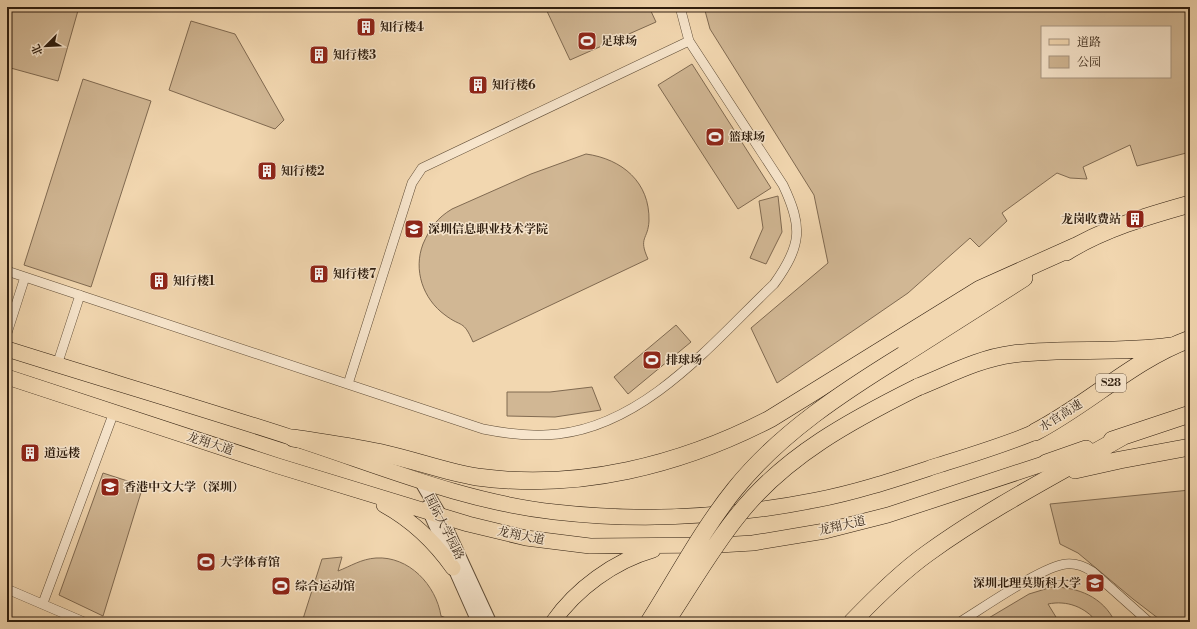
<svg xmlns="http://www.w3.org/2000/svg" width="1197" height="629" viewBox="0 0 1197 629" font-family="'Libre Bodoni','Noto Serif SC',serif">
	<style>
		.green { fill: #d1b794; stroke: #806a51; fill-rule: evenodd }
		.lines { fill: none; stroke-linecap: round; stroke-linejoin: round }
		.minor-casing { stroke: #5f4c36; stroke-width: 10 }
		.tertiary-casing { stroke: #5f4c36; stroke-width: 14 }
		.primary-casing { stroke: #2e1d0e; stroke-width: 16 }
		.motorway-casing { stroke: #2e1d0e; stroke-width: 18 }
		.minor { stroke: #f7e5cc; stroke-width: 9 }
		.tertiary { stroke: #f7e5cc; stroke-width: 12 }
		.primary { stroke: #f2d7b0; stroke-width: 15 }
		.motorway { stroke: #f2d7b0; stroke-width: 17 }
		.motorway-bridge-casing { stroke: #2e1d0e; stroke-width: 18; stroke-linecap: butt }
		.motorway-bridge { stroke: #f2d7b0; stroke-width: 17 }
		.labels { text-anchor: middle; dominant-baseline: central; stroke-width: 3; stroke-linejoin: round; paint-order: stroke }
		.shield { fill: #f7e5cc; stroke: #6a5947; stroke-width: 1 }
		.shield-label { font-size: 11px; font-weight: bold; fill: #2e1d0e }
		.poi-label { font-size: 12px; font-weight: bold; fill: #2e1d0e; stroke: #f7e5cc; text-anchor: start }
		.street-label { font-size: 12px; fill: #2e1d0e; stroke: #f7e5cc }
	</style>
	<rect width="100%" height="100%" fill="#f2d7b0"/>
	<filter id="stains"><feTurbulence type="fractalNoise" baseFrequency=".005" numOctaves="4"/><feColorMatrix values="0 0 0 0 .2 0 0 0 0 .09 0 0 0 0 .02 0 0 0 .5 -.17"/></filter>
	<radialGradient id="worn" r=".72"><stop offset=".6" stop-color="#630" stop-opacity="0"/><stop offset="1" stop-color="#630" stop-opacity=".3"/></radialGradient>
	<!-- green -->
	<path class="green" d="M7 7H79L58 81 7 67Z
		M545 7H649L656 22 570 60Z
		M704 7H1190V152L1137 166 1130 145 1083 167 1087 179 1070 178 1057 173 1002 213 1007 221 979 247 970 238 908 293 777 383 751 328 828 263 814 195 710 29ZM1042 27H1170V77H1042Z
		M191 21 235 34 284 120 275 129 169 90Z
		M692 64 771 188 738 209 658 85Z
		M83 79 151 101 91 287 24 265Z
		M586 154C622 159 650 182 649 221 648 240 638 237 648 259L473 342C463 319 462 328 445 315 423 299 413 270 423 244 430 228 437 218 452 209L531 174Z
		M778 196 782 232 766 264 750 258 763 228 759 201Z
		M676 325 691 342 628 394 614 377Z
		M592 387 601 410 555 417 507 416V392H550Z
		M103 473 143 486 103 616 59 595Z
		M1190 490V622H1163L1133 599 1078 553 1060 544 1050 504Z
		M342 557 338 571C351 566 361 559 376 558 409 556 436 585 441 616L446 618 445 622H302L322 559Z
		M1052 587C1078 587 1103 597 1115 622H1097C1085 607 1067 600 1048 604L1059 622H982L1029 594Z"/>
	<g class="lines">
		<!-- minor casing -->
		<g class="minor-casing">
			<path id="minor" d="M7 271 483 429C508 434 533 437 558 434 647 424 713 342 774 284 802 245 803 227 783 185L689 41 680 7
				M7 333 25 277
				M57 365 80 295
				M348 384 412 183 422 168 689 41
				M7 589 84 622
				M43 603 114 412
				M960 622C983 608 1043 566 1066 564 1076 563 1084 566 1093 572L1149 622"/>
		</g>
		<!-- tertiary casing -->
		<g class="tertiary-casing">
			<path id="tertiary" d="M421 482 441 516 490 622
				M427 507 478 622"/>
		</g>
		<!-- primary casing -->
		<g class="primary-casing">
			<path id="primary" d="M7 349C102 379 198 407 293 438 380 466 464 502 555 512 642 522 730 517 816 500 858 492 899 478 939 465 971 455 1004 445 1035 432
				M7 377 278 466 468 524 526 538 590 546 719 545 753 543 825 531 888 515 1046 463
				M384 505C413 521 434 541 453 568
				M553 622C576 589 614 561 653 550"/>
		</g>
		<!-- motorway casing -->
		<g class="motorway-casing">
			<path id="motorway" d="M1066 252C1103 229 1147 216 1190 204
				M903 355 1024 278
				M918 387C948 375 980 358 1013 354 1065 347 1119 354 1171 346
				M1035 432C1089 404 1133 360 1190 339
				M293 438C324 443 356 447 386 454 417 461 446 472 477 477 578 491 681 465 770 419L980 289 1076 246
				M1112 440 1190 414
				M1046 463 1086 449
				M1075 470 1120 460 1190 447
				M852 622C876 597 900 573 928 553 989 509 1057 474 1122 437"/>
		</g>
		<!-- minor -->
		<use href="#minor" class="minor"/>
		<!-- tertiary -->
		<use href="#tertiary" class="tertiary"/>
		<!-- primary -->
		<use href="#primary" class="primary"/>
		<!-- motorway -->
		<use href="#motorway" class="motorway"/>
		<!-- motorway-bridge casing -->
		<g class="motorway-bridge-casing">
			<path id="motorway-bridge" d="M649 622C677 578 702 530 735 489 780 433 843 392 903 355
				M666 622C690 586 712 547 739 514 786 455 852 420 918 387"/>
		</g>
		<!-- motorway-bridge -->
		<use href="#motorway-bridge" class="motorway-bridge"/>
	</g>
	<!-- icons -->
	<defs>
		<g id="building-square" transform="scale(1)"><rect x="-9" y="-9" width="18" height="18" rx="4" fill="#8f2418" stroke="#f7e5cc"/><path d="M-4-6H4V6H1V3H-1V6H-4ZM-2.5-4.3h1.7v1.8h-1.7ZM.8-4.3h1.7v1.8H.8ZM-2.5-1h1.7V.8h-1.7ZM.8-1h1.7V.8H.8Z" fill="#fff"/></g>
		<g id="stadium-square" transform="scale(1)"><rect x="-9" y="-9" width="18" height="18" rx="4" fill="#8f2418" stroke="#f7e5cc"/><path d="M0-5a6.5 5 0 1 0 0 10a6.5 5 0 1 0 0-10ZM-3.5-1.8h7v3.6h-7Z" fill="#fff"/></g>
		<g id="university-square" transform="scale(1)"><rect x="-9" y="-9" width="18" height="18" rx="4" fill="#8f2418" stroke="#f7e5cc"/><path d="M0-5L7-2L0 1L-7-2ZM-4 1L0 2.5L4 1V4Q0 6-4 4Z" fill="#fff"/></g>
	</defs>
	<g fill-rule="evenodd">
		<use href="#building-square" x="366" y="27"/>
		<use href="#stadium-square" x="587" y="41"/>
		<use href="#building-square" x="319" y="55"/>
		<use href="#building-square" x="478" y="85"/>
		<use href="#stadium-square" x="715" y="137"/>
		<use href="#building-square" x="267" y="171"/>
		<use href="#building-square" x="1135" y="219"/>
		<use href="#university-square" x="414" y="229"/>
		<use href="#building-square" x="319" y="274"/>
		<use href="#building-square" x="159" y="281"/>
		<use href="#stadium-square" x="652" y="360"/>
		<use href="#building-square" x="30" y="453"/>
		<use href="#university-square" x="110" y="487"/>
		<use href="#stadium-square" x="206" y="562"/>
		<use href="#university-square" x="1095" y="583"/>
		<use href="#stadium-square" x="281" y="586"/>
	</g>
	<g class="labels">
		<!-- shield labels -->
		<rect class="shield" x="1096" y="374" width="30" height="18" rx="3"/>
		<g class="shield-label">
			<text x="1111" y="383">S28</text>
		</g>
		<!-- poi labels -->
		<g class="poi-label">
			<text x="380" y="27">知行楼4</text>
			<text x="601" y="41">足球场</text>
			<text x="333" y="55">知行楼3</text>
			<text x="492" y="85">知行楼6</text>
			<text x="729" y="137">篮球场</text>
			<text x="281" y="171">知行楼2</text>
			<text x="1121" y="219" text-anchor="end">龙岗收费站</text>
			<text x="428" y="229">深圳信息职业技术学院</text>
			<text x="333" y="274">知行楼7</text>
			<text x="173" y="281">知行楼1</text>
			<text x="666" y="360">排球场</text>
			<text x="44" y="453">道远楼</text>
			<text x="124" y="487">香港中文大学（深圳）</text>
			<text x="220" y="562">大学体育馆</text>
			<text x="1081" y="583" text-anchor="end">深圳北理莫斯科大学</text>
			<text x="295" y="586">综合运动馆</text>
		</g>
		<!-- street labels -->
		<g class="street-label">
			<text transform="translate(1061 416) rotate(-32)">水官高速</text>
			<text transform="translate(210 444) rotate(18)">龙翔大道</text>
			<text transform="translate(842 526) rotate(-13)">龙翔大道</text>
			<text transform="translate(444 527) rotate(63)">国际大学园路</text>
			<text transform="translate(521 536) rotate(11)">龙翔大道</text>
		</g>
	</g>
	<!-- margin -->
	<rect width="1197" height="629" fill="none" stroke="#f2d7b0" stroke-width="24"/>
	<rect x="8" y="8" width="1181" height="613" fill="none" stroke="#2e1d0e" stroke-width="2"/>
	<rect x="12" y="12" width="1173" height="605" fill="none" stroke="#2e1d0e"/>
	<!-- legend -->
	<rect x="1041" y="26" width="130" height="52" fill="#f7e5cc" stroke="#a79580"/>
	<rect x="1049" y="39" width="20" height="6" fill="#f2d7b0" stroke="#a79580"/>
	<text x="1077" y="46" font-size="12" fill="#2e1d0e">道路</text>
	<rect x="1049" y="56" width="20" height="12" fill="#d1b794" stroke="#a79580"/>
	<text x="1077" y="66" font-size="12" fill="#2e1d0e">公园</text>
	<!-- north arrow -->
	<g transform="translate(46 46) rotate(246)" stroke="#f7e5cc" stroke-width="3" paint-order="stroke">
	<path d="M0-3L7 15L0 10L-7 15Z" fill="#2e1d0e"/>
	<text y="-6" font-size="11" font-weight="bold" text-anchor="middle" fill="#2e1d0e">北</text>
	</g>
	<rect width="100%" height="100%" filter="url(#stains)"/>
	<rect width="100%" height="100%" fill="url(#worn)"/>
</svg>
